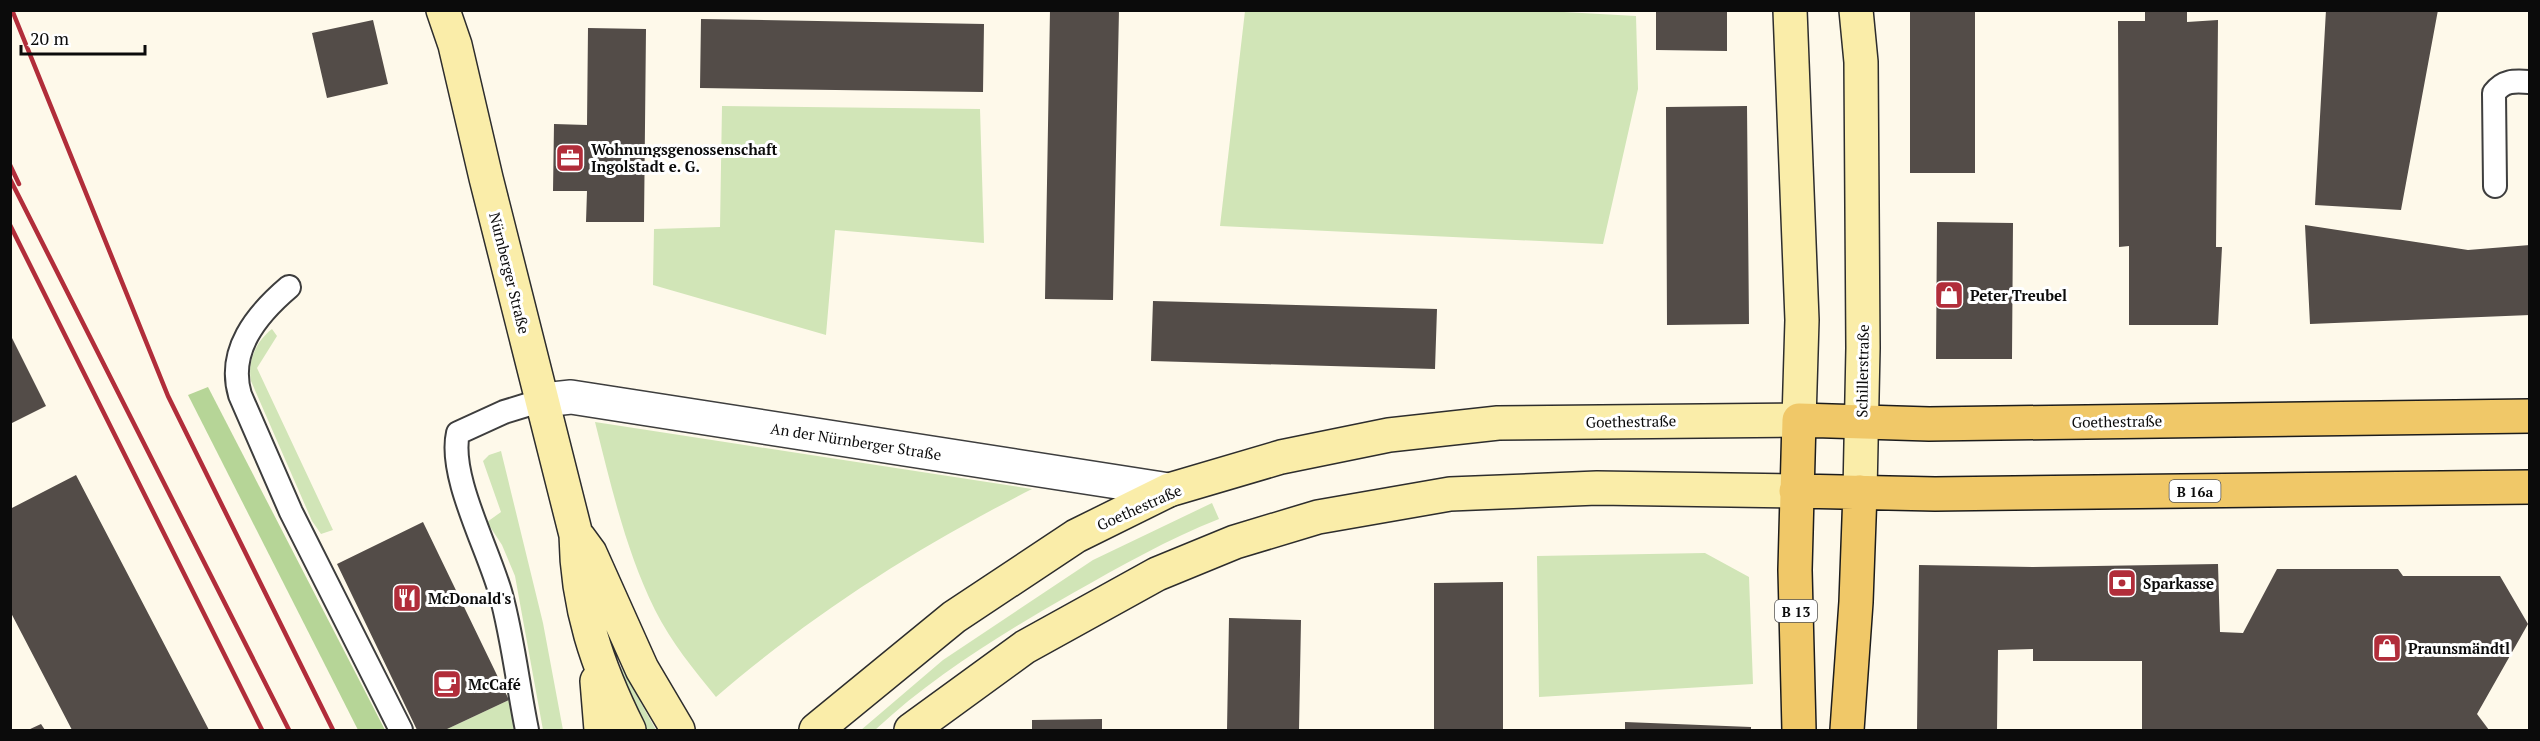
<svg xmlns="http://www.w3.org/2000/svg" width="2540" height="741" viewBox="0 0 2540 741" font-family="'PT Serif',serif">
	<style>
		.green { fill: #d1e5b7 }
		.forest { fill: #b6d597 }
		.building { fill: #534c48 }
		.lines { fill: none; stroke-linecap: round; stroke-linejoin: round }
		.lane-casing { stroke: #3e3e3e; stroke-width: 26 }
		.street-casing { stroke: #3e3e3e; stroke-width: 36 }
		.secondary-casing { stroke: #2d2d2d; stroke-width: 36 }
		.primary-casing { stroke: #1c1c1c; stroke-width: 36 }
		.lane { stroke: #fff; stroke-width: 22 }
		.street { stroke: #fff; stroke-width: 33 }
		.secondary { stroke: #faeda9; stroke-width: 33 }
		.primary { stroke: #f0c868; stroke-width: 33 }
		.rail { stroke: #b12d3a; stroke-width: 4.5 }
		.labels { text-anchor: middle; dominant-baseline: central; stroke-width: 6; stroke-linejoin: round; paint-order: stroke }
		.shield { fill: #fff; stroke: #545454; stroke-width: 1.5 }
		.shield-label { font-size: 14px; font-weight: bold; fill: #0b0b0b }
		.poi-label { font-size: 15px; font-weight: bold; fill: #0b0b0b; stroke: #fff; text-anchor: start }
		.street-label { font-size: 15px; fill: #0b0b0b; stroke: #fff }
	</style>
	<rect width="100%" height="100%" fill="#fef9ea"/>
	<!-- green -->
	<path class="green" d="M1528 10 1636 16 1638 89 1603 244 1220 226 1245 11Z
		M722 106 980 109 984 243 835 230 826 335 653 285 654 229 720 227Z
		M272 329 277 336 257 368 333 530 321 534 312 521 251 381C247 362 256 341 272 329Z
		M595 422 1032 489C916 548 815 612 716 697 694 670 671 642 655 610 626 551 611 486 595 422Z
		M501 451 543 623 563 730H543L515 576 502 545 487 522 501 512 483 461 489 455Z
		M1212 503 1219 519C1168 539 1121 566 1073 593 1003 633 934 675 875 730H861L943 660 1093 560Z
		M1705 553 1749 577 1753 684 1539 697 1537 556Z
		M621 667 656 730H643L615 669Z
		M509 700 514 730H445Z"/>
	<!-- forest -->
	<path class="forest" d="M208 387 385 730H358L188 395Z"/>
	<!-- building -->
	<path class="building" d="M1050 10H1119L1113 300 1045 299Z
		M1656 10H1727V51L1656 50Z
		M1910 10H1975V173H1910Z
		M2145 10H2187V22L2218 20 2216 247H2222L2218 325H2129V246L2119 247 2118 21H2145Z
		M2326 10H2438L2401 210 2315 205Z
		M701 19 984 24 983 92 700 88Z
		M373 20 388 84 327 98 312 33Z
		M588 28 646 29 644 222H586L587 191H553L554 124 587 125Z
		M1747 106 1749 324 1667 325 1666 107Z
		M1937 222 2013 223 2012 359H1936Z
		M2305 225 2468 250 2530 245V315L2310 324Z
		M1153 301 1437 309 1435 369 1151 361Z
		M10 334 46 406 10 424Z
		M76 475 209 730H72L10 611V509Z
		M423 522 509 700 445 730H417L337 564Z
		M2218 564 2220 632 2243 633 2277 569H2398L2403 576H2500L2528 624 2477 714 2489 730H2142V661H2033V649L1998 650 1997 730H1917L1919 565 2033 567Z
		M1503 582V730H1434V583Z
		M1229 618 1301 620 1299 730H1227Z
		M1102 719V730H1032V720Z
		M1625 722 1751 727V730H1625Z
		M41 724 45 730H28Z"/>
	<g class="lines">
		<!-- lane casing -->
		<g class="lane-casing">
			<path id="lane" d="M2495 186 2494 93C2504 80 2514 81 2530 82
				M289 287C256 315 227 351 240 395L291 512 401 730
				M527 730C518 686 513 639 501 595 489 550 448 476 458 433L504 412 543 400"/>
		</g>
		<!-- street casing -->
		<g class="street-casing">
			<path id="street" d="M543 400 571 397 1169 490"/>
		</g>
		<!-- secondary casing -->
		<g class="secondary-casing">
			<path id="secondary" d="M443 10 455 45 486 178 576 535C577 607 597 666 629 730
				M1856 10 1861 62 1863 348 1860 492
				M579 538 590 553 642 669 678 730
				M597 681 601 730
				M816 730 954 617 1076 536 1169 490 1281 457 1389 435 1498 423 1799 420 1802 320 1790 10
				M911 730 1025 647 1157 574 1235 542 1318 517 1450 494 1597 488 1796 491"/>
		</g>
		<!-- primary casing -->
		<g class="primary-casing">
			<path id="primary" d="M1796 491 1935 494 2530 487
				M1799 730 1795 570 1799 420 1929 424 2530 416
				M1847 730 1856 602 1860 492"/>
		</g>
		<!-- lane -->
		<use href="#lane" class="lane"/>
		<!-- street -->
		<use href="#street" class="street"/>
		<!-- secondary -->
		<use href="#secondary" class="secondary"/>
		<!-- primary -->
		<use href="#primary" class="primary"/>
		<!-- rail -->
		<path class="rail" d="M12 10 168 396 333 730
			M10 165 19 184
			M10 179 289 730
			M10 225 262 730"/>
	</g>
	<!-- icons -->
	<defs>
		<g id="office-square" transform="scale(1.5)"><rect x="-9" y="-9" width="18" height="18" rx="4" fill="#b12d3a" stroke="#fff"/><path d="M-6-3h4V-5.5h4V-3h4V5H-6ZM-1-4.5V-3h2v-1.5ZM-6 0V1H6V0Z" fill="#fff"/></g>
		<g id="shop-square" transform="scale(1.5)"><rect x="-9" y="-9" width="18" height="18" rx="4" fill="#b12d3a" stroke="#fff"/><path d="M-5-2.5h2.3a2.7 3.5 0 0 1 5.4 0H5L5.5 6h-11ZM-1.5-2.5h3a1.5 2.3 0 0 0-3 0Z" fill="#fff"/></g>
		<g id="bank-square" transform="scale(1.5)"><rect x="-9" y="-9" width="18" height="18" rx="4" fill="#b12d3a" stroke="#fff"/><path d="M-6-4H6V4H-6ZM0-2.3a2.3 2.3 0 1 0 0 4.6a2.3 2.3 0 1 0 0-4.6Z" fill="#fff"/></g>
		<g id="restaurant-square" transform="scale(1.5)"><rect x="-9" y="-9" width="18" height="18" rx="4" fill="#b12d3a" stroke="#fff"/><path d="M-5-6h1v4h1v-4h1v4h1v-4h1v5L-1.5 .5V6h-2V.5L-5-1ZM5-6V6H3V1.5H1.5Q1.5-4 5-6Z" fill="#fff"/></g>
		<g id="cafe-square" transform="scale(1.5)"><rect x="-9" y="-9" width="18" height="18" rx="4" fill="#b12d3a" stroke="#fff"/><path d="M-5.5-4.5H6V0H3Q3 3.5 0 3.5H-2.5Q-5.5 3.5-5.5 0ZM3-3.2v2h1.7v-2ZM-6 4.5H4V6H-6Z" fill="#fff"/></g>
	</defs>
	<g fill-rule="evenodd">
		<use href="#office-square" x="570" y="158"/>
		<use href="#shop-square" x="1949" y="295"/>
		<use href="#bank-square" x="2122" y="583"/>
		<use href="#restaurant-square" x="407" y="598"/>
		<use href="#shop-square" x="2387" y="648"/>
		<use href="#cafe-square" x="447" y="684"/>
	</g>
	<g class="labels">
		<!-- shield labels -->
		<g class="shield">
			<rect x="2169.5" y="480" width="51" height="22" rx="4.5"/>
			<rect x="1775" y="600" width="42" height="22" rx="4.5"/>
		</g>
		<g class="shield-label">
			<text x="2195" y="491">B 16a</text>
			<text x="1796" y="611">B 13</text>
		</g>
		<!-- poi labels -->
		<g class="poi-label">
			<text x="591" y="149">Wohnungsgenossenschaft<tspan x="591" dy="17">Ingolstadt e. G.</tspan></text>
			<text x="1970" y="295">Peter Treubel</text>
			<text x="2143" y="583">Sparkasse</text>
			<text x="428" y="598">McDonald's</text>
			<text x="2408" y="648">Praunsmändtl</text>
			<text x="468" y="684">McCafé</text>
		</g>
		<!-- street labels -->
		<g class="street-label">
			<text transform="translate(510 273) rotate(76)">Nürnberger Straße</text>
			<text transform="translate(1862 371) rotate(-89)">Schillerstraße</text>
			<text transform="translate(1631 421) rotate(-1)">Goethestraße</text>
			<text transform="translate(2117 421) rotate(-1)">Goethestraße</text>
			<text transform="translate(856 441) rotate(9)">An der Nürnberger Straße</text>
			<text transform="translate(1139 507) rotate(-24)">Goethestraße</text>
		</g>
	</g>
	<!-- border -->
	<rect width="2540" height="741" fill="none" stroke="#0b0b0b" stroke-width="24"/>
	<!-- scale -->
	<path d="M21 45v9h124v-9" fill="none" stroke="#0b0b0b" stroke-width="3"/>
	<text x="30" y="45" font-size="18" fill="#0b0b0b" stroke="#ffffff" stroke-width="4.5" paint-order="stroke">20 m</text>
</svg>
